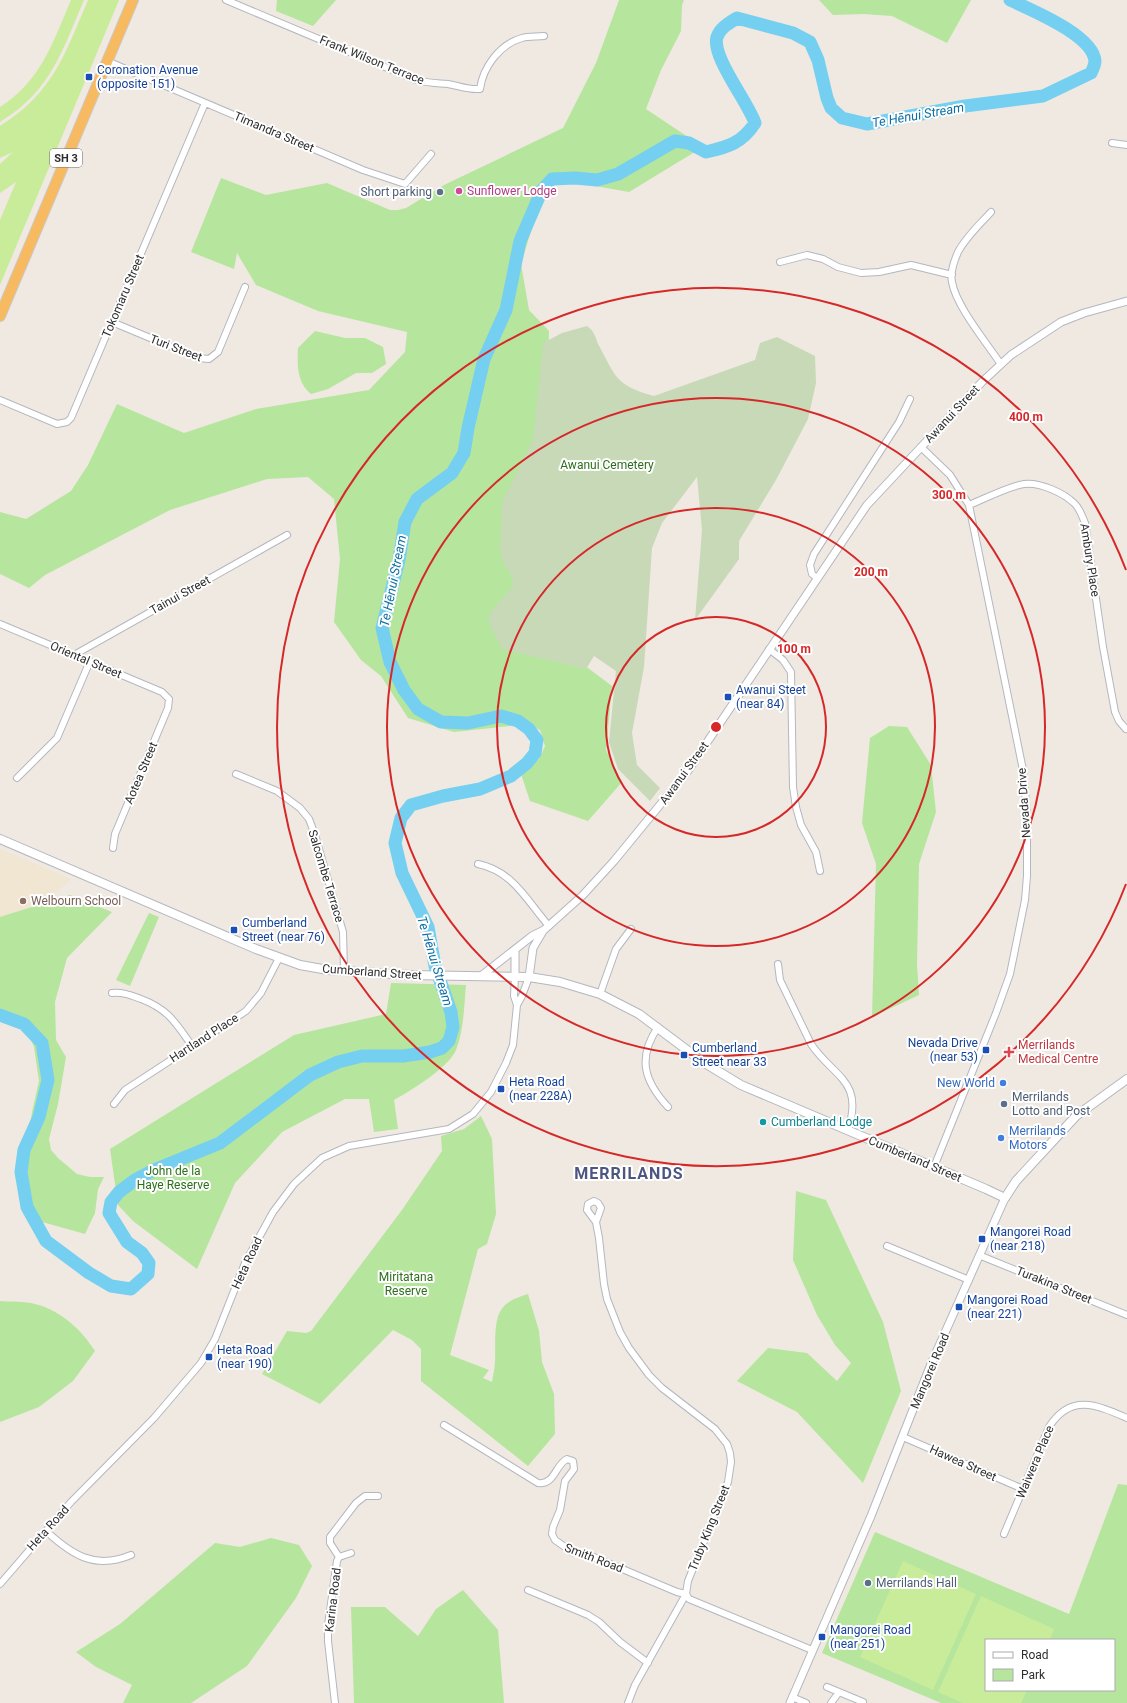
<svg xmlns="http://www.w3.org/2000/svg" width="1127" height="1703" viewBox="0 0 1127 1703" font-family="Roboto,sans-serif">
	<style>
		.education { fill: #f0e6d1 }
		.green { fill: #b6e59e; fill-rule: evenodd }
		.cemetery { fill: #c8d9b8 }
		.pitch { fill: #c9ec9a }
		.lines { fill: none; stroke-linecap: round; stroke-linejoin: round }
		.river { stroke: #75cff0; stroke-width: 13 }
		.minor-casing { stroke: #b4b7c1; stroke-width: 8 }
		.tertiary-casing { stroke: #b4b7c1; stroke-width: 9 }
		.secondary-casing { stroke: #b4b7c1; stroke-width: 10 }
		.trunk-casing { stroke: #c9c9c9; stroke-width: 12 }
		.minor { stroke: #fff; stroke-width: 6 }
		.tertiary { stroke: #fff; stroke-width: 7 }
		.secondary { stroke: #fff; stroke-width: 8 }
		.trunk { stroke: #f8ba60; stroke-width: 10 }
		.ring { fill: none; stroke: #d62828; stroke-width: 2 }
		.transit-dot { fill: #1a4fb4; stroke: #fff; stroke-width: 1.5 }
		.hotel-dot { fill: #d1479c; stroke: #fff; stroke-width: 1.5 }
		.service-dot { fill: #5c6f8a; stroke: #fff; stroke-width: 1.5 }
		.education-dot { fill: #8d6e63; stroke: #fff; stroke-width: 1.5 }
		.health-dot { fill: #e0444e; stroke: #fff; stroke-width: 1.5 }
		.shop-dot { fill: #3f7fe0; stroke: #fff; stroke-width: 1.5 }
		.culture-dot { fill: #0f9aa8; stroke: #fff; stroke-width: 1.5 }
		.labels { text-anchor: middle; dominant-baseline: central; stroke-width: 4; stroke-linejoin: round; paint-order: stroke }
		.shield { fill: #fff; stroke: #6d6d6d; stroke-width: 1 }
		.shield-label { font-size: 11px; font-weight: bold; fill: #2e2e2e }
		.street-label { font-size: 12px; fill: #2e2e2e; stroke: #fff }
		.transit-label { font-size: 12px; fill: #164399; stroke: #fff; text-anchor: start }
		.hotel-label { font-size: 12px; fill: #b23c85; stroke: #fff; text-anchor: start }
		.service-label { font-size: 12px; fill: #4e5e75; stroke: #fff; text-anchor: start }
		.park-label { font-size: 12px; fill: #2c6e1b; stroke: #fff }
		.education-label { font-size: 12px; fill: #785e54; stroke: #fff; text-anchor: start }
		.health-label { font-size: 12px; fill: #be3a42; stroke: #fff; text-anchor: start }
		.shop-label { font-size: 12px; fill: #366cbe; stroke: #fff; text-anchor: end }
		.culture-label { font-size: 12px; fill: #0d838f; stroke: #fff; text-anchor: start }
		.water-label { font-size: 13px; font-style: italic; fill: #0d6fa3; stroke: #fff }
		.district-label { font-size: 16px; font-weight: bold; letter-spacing: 1px; fill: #4d5680; stroke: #fff }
		.centre { fill: #d62828; stroke: #fff; stroke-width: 2 }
		.ring-label { font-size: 12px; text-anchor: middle; font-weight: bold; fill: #d62828; stroke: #fff; stroke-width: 4; stroke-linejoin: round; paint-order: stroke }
	</style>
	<rect width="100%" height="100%" fill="#efe9e1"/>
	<!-- education -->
	<path class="education" d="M0 849 71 879 22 923 0 929Z"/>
	<!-- green -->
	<path class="green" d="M277 0H336L313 26 276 11Z
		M619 0H684L682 5 681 31 661 70 646 109 703 147 629 192 567 181 554 184 540 202 521 264 529 310 549 331 546 417 572 656 612 686 606 750 622 782 588 821 530 801 520 771 539 759 545 746 540 730 528 724 454 732 408 718 381 676 361 660 334 622 340 559 334 499 308 477 267 479 170 510 45 575 29 588 0 574V512L26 519 71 491 88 465 117 404 184 433 256 409 369 390 405 352 407 332 318 311 256 285 237 253 234 269 191 252 221 178 266 195 327 183 390 210H398L406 208 444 185 563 128 596 63Z
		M819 0H971L947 43 892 16 864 14 833 15Z
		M315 331 345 338H365L383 347 386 364 372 373H356L328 389 311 394C297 383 297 364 298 348Z
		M889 726 907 727 931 765 936 812 919 864 917 964 919 995 872 1017 876 864 862 823 870 738Z
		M70 895 112 912 67 958 55 1002 56 1040 66 1057 58 1104 49 1139 51 1150 58 1158 77 1174 90 1177H104L98 1189 95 1213 85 1234 28 1218 25 1194 26 1152 32 1112 39 1081 34 1047 27 1030 11 1020 0 1017V917Z
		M149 913 159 917 130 986 116 980Z
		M391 983 466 985C464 1006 464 1030 456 1050 448 1068 412 1090 394 1100L398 1129 374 1132 369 1099H345L282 1132 235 1183 197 1269 133 1221 118 1205 110 1149 294 1035 386 1014Z
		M481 1116 492 1139 496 1214 487 1244 478 1249 450 1355 489 1370 483 1378 492 1382C493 1375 495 1368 495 1361 496 1345 492 1317 505 1305 512 1299 519 1297 528 1294L539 1331 542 1362 554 1394 555 1434 528 1466 421 1381V1349L412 1340 393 1330 320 1404 262 1374 287 1331 306 1333 311 1331 402 1210 442 1151 441 1136 464 1129Z
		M796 1191 826 1200 883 1322 901 1391 863 1483 797 1412 737 1381 768 1348 807 1353 837 1381 851 1363 835 1345 817 1315 793 1260Z
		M0 1301C11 1302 24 1301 35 1304 60 1310 81 1329 95 1351L73 1381 39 1407 0 1422Z
		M1118 1484 1127 1485V1703H941L822 1653 875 1532 1069 1614ZM986 1640H1114V1690H986Z
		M271 1538 299 1545 312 1566 296 1598 247 1666 191 1703H123L132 1685 96 1667 76 1652 120 1624 215 1543 240 1547Z
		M463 1590 498 1630 504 1703H354L351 1607H385L418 1636 436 1609Z"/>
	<!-- cemetery -->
	<path class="cemetery" d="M587 326C594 331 595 336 598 344 616 376 614 385 654 396L755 360 760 343 777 337 815 356 816 383 808 419 776 480 739 541V559L695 620 702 530 697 477 662 523 652 548 644 667 632 733 637 765 660 788 650 801 618 769 609 742 616 671 594 656 586 669 502 649 489 623V614L512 588 513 578 503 562 500 550 502 502 533 440 543 343 562 333Z"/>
	<!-- pitch -->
	<path class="pitch" d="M71 0H84C62 51 51 91 0 122V107C41 81 53 42 71 0Z
		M88 0H119L0 285V220L16 182 0 193V164L13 152 0 158V126C53 93 65 54 88 0Z
		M903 1561 976 1594 933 1690 860 1657Z
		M981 1596 1054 1629 1050 1640H986V1690H1027L1021 1703H962L938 1692Z"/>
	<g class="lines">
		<!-- river -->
		<path class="river" d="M0 1015 24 1024 42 1043 48 1080 39 1117 24 1150 21 1172 27 1207 46 1241 89 1273 111 1286 131 1289 148 1274 149 1263 142 1253 127 1242 109 1213 111 1202 119 1192 135 1180 154 1170 220 1143 310 1075 338 1062 362 1056H403L430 1052 442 1048 449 1041 453 1027 451 1012 435 966 428 927 402 873 395 843 401 818 411 805 443 796 480 789 511 776 527 763 535 753 537 740 529 729 518 721 501 716 468 723 441 722 418 709 404 690 390 662 382 628 399 560 405 522 417 499 452 473 464 453 468 428 484 359 506 310 520 241 542 190 552 179 575 178 597 180 618 174 675 141 689 143 706 152C728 147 742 143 755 123 748 102 711 56 717 37 720 28 729 23 737 18L793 33 810 42 818 60 827 98 831 108 842 118 867 124 965 106 1043 96 1091 73C1093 69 1095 65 1095 61 1093 35 1031 10 1010 0"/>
		<!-- minor casing -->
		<g class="minor-casing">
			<path id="minor" d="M226 0 416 80C427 83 437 83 448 84 460 86 467 90 480 89 483 67 500 44 522 38 529 36 537 37 544 36
				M107 61 363 170 405 184 431 154
				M1112 143 1127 145
				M991 212C979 225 966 237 958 252 954 261 950 272 952 282 956 306 986 342 1000 363
				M780 262 807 255 823 259 838 267 861 273 879 272 911 265 952 275
				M112 322 198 358 209 359 218 352 245 287
				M0 400 57 424 67 422 71 418 205 103
				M921 447 950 475 969 505 1023 770 1027 813V876L1025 900 1010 974 996 1013 934 1167
				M969 505C984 499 1009 486 1024 484 1040 482 1064 493 1075 504 1080 509 1082 516 1085 523L1103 647 1115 712 1119 721 1126 729
				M817 578 812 574 810 565 814 554 899 422 910 399
				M0 624 162 692 169 699 168 708 115 834 113 848
				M769 649 783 660 791 672 793 787 796 807 801 825 816 852 820 871
				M74 655 287 535
				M236 774 277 791 300 808 309 819 315 835 343 932 344 971
				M17 778 57 738 90 661
				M478 864C513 871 527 901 549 926
				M778 964 780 980 811 1044C834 1078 864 1080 848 1130
				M112 993C123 992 130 995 141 999 168 1009 176 1023 192 1046
				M600 994 616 949 631 929
				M517 1005 522 996 529 977
				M658 1027C637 1058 644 1081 668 1107
				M114 1104 125 1090 246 1011 261 993 279 958
				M596 1222 601 1208 598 1203 594 1201 588 1204 587 1210 596 1222 599 1238 604 1284 607 1299 620 1332 629 1348 649 1375 662 1388 715 1429 727 1444 730 1453 731 1462 728 1482 688 1581 686 1594 635 1685 628 1703
				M887 1246 969 1280
				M981 1256 1127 1315
				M444 1425 538 1483C555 1485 555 1465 567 1459L573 1461 574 1469 565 1481 560 1510 553 1527 552 1534 555 1540 572 1552 589 1555 677 1592 686 1594 689 1599 812 1650
				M903 1437 1023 1489
				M46 1531C72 1555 95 1570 131 1555
				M1004 1534 1049 1427C1071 1393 1097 1405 1127 1418
				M339 1557 330 1543V1537L356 1503 365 1496H378
				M0 1584 71 1502 154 1418 201 1363 215 1339 245 1263 273 1212 294 1184 322 1158 349 1146 449 1129 473 1114 491 1092 506 1063 513 1045 517 1005 514 996 515 976
				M528 1590 588 1615 599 1622 620 1642 648 1663
				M827 1687 863 1702
				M792 1697 806 1703
				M335 1703 328 1641V1625L337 1561 339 1557 351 1553
				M831 1703 839 1692"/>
		</g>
		<!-- tertiary casing -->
		<g class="tertiary-casing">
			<path id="tertiary" d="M481 976 532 936 544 930 583 895 614 861 687 772 867 505 982 382 1011 355 1061 322 1084 313 1127 301
				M515 976V950
				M529 977 533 948 543 931
				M790 1703 871 1516 931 1364 1005 1198"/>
		</g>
		<!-- secondary casing -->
		<g class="secondary-casing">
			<path id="secondary" d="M0 839 256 949 300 965 328 970 409 975 529 977 560 982 600 994 639 1014 703 1062 741 1085 986 1189 1005 1198 1016 1181 1076 1116 1127 1079"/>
		</g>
		<!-- trunk casing -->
		<g class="trunk-casing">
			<path id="trunk" d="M0 316 133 0"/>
		</g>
		<!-- minor -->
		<use href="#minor" class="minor"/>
		<!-- tertiary -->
		<use href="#tertiary" class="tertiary"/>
		<!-- secondary -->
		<use href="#secondary" class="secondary"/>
		<!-- trunk -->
		<use href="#trunk" class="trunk"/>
	</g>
	<!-- distance rings -->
	<g class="ring">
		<circle cx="716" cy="727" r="110"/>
		<circle cx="716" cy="727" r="219"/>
		<circle cx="716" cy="727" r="329"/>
		<path d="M1126 884A439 439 0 1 1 1126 570"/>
	</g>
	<!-- markers -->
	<g class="transit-dot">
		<rect x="85" y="73" width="8" height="8" rx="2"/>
		<rect x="724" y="693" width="8" height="8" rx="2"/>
		<rect x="230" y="926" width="8" height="8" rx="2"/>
		<rect x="982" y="1046" width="8" height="8" rx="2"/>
		<rect x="680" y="1051" width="8" height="8" rx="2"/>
		<rect x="497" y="1085" width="8" height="8" rx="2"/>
		<rect x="978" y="1235" width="8" height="8" rx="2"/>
		<rect x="955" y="1303" width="8" height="8" rx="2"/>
		<rect x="205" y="1353" width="8" height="8" rx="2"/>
		<rect x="818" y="1633" width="8" height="8" rx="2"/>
	</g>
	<circle class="hotel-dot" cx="459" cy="191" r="4"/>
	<g class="service-dot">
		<circle cx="440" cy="192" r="4"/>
		<circle cx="1004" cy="1104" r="4"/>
		<circle cx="868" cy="1583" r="4"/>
	</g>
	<circle class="education-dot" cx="23" cy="901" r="4"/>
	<path class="health-dot" d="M1007 1046h4v4h4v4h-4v4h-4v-4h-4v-4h4z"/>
	<g class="shop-dot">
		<circle cx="1003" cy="1083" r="4"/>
		<circle cx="1001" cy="1138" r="4"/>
	</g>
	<circle class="culture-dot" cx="763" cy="1122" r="4"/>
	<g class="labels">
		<!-- shield labels -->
		<rect class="shield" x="50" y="149" width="32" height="18" rx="3"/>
		<g class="shield-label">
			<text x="66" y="158">SH 3</text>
		</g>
		<!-- street labels -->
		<g class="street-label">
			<text transform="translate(372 60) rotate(22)">Frank Wilson Terrace</text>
			<text transform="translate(274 132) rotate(23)">Timandra Street</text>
			<text transform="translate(123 296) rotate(-67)">Tokomaru Street</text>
			<text transform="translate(176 348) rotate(21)">Turi Street</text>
			<text transform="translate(952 414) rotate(-47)">Awanui Street</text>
			<text transform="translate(1090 560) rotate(81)">Ambury Place</text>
			<text transform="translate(180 595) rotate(-29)">Tainui Street</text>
			<text transform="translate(86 660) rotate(23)">Oriental Street</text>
			<text transform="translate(141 773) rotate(-67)">Aotea Street</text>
			<text transform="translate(684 773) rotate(-54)">Awanui Street</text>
			<text transform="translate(1024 803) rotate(-94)">Nevada Drive</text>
			<text transform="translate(326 876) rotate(73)">Salcombe Terrace</text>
			<text transform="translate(372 972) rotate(4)">Cumberland Street</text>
			<text transform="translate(204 1038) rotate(-33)">Hartland Place</text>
			<text transform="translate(915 1159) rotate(23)">Cumberland Street</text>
			<text transform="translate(247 1263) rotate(-65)">Heta Road</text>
			<text transform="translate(1054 1285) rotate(22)">Turakina Street</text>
			<text transform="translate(930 1371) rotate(-67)">Mangorei Road</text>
			<text transform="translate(1035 1462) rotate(-67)">Waiwera Place</text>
			<text transform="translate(963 1463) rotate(24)">Hawea Street</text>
			<text transform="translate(48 1528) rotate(-48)">Heta Road</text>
			<text transform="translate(709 1528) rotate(-68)">Truby King Street</text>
			<text transform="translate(594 1558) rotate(21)">Smith Road</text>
			<text transform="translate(333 1600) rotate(-83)">Karina Road</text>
		</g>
		<!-- transit labels -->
		<g class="transit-label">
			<text x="97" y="70">Coronation Avenue<tspan x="97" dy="14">(opposite 151)</tspan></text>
			<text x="736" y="690">Awanui Steet<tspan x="736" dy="14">(near 84)</tspan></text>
			<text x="242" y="923">Cumberland<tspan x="242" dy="14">Street (near 76)</tspan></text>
			<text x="978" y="1043" text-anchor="end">Nevada Drive<tspan x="978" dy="14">(near 53)</tspan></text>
			<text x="692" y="1048">Cumberland<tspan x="692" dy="14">Street near 33</tspan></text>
			<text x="509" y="1082">Heta Road<tspan x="509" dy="14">(near 228A)</tspan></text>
			<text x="990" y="1232">Mangorei Road<tspan x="990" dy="14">(near 218)</tspan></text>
			<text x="967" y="1300">Mangorei Road<tspan x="967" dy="14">(near 221)</tspan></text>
			<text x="217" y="1350">Heta Road<tspan x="217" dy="14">(near 190)</tspan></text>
			<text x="830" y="1630">Mangorei Road<tspan x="830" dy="14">(near 251)</tspan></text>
		</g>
		<!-- hotel labels -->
		<g class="hotel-label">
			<text x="467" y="191">Sunflower Lodge</text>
		</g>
		<!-- service labels -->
		<g class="service-label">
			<text x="432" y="192" text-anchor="end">Short parking</text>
			<text x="1012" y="1097">Merrilands<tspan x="1012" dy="14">Lotto and Post</tspan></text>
			<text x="876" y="1583">Merrilands Hall</text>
		</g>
		<!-- park labels -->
		<g class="park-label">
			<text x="607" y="465">Awanui Cemetery</text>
			<text x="173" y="1171">John de la<tspan x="173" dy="14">Haye Reserve</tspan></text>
			<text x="406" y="1277">Miritatana<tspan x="406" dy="14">Reserve</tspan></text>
		</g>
		<!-- education labels -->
		<g class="education-label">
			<text x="31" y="901">Welbourn School</text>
		</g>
		<!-- health labels -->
		<g class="health-label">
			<text x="1018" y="1045">Merrilands<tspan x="1018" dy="14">Medical Centre</tspan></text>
		</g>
		<!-- shop labels -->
		<g class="shop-label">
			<text x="995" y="1083">New World</text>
			<text x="1009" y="1131" text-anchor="start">Merrilands<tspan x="1009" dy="14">Motors</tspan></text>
		</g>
		<!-- culture labels -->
		<g class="culture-label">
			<text x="771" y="1122">Cumberland Lodge</text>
		</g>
		<!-- water labels -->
		<g class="water-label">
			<text transform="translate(918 115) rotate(-10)">Te Hēnui Stream</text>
			<text transform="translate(393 581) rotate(-79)">Te Hēnui Stream</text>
			<text transform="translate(435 961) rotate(73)">Te Hēnui Stream</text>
		</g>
		<!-- district labels -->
		<g class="district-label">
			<text x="629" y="1173">MERRILANDS</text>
		</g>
	</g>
	<circle cx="716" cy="727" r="6" class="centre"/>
	<g class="ring-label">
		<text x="1026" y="421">400 m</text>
		<text x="949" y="499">300 m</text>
		<text x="871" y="576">200 m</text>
		<text x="794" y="653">100 m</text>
	</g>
	<!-- legend -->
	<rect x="985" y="1639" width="130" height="52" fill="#ffffff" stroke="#ababab"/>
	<rect x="993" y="1652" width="20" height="6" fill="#ffffff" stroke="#ababab"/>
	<text x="1021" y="1659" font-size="12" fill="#2e2e2e">Road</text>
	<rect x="993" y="1669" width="20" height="12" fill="#b6e59e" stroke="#ababab"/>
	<text x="1021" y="1679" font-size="12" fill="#2e2e2e">Park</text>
</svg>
